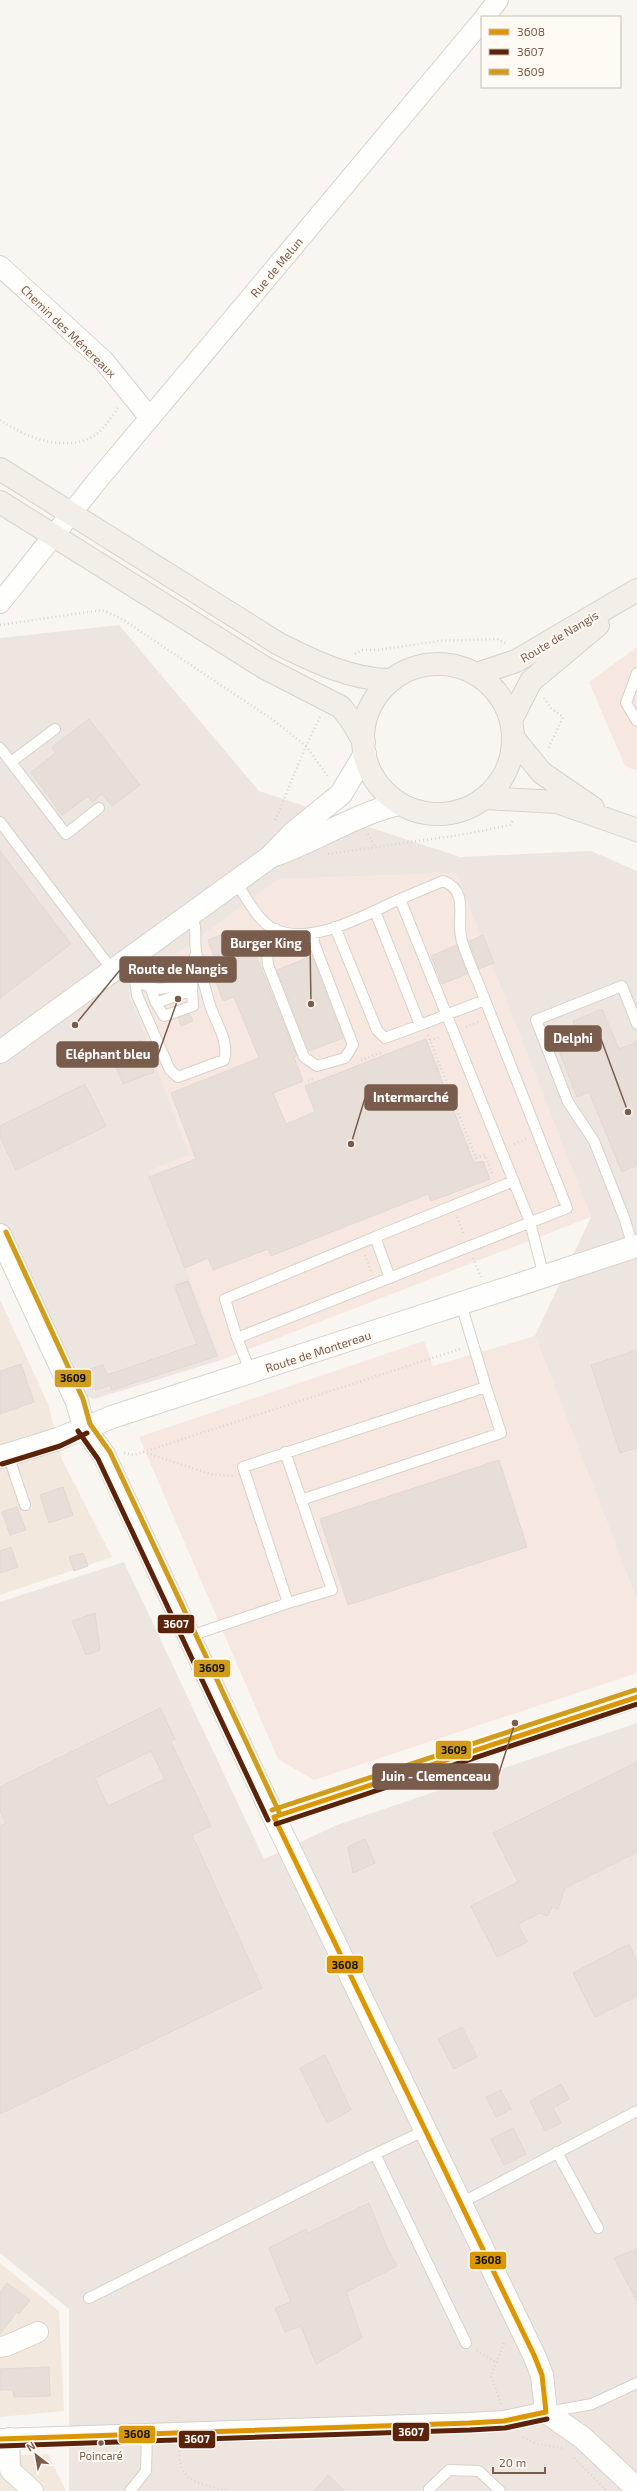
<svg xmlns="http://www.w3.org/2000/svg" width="637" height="2491" viewBox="0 0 637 2491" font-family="'Exo 2',sans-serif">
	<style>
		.residential { fill: #f2e8de }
		.commercial { fill: #f6e8e1 }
		.industrial { fill: #ede5e0 }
		.building { fill: #e6ded7; stroke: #e2d8d2; fill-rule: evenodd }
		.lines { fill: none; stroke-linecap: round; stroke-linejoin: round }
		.lane-casing { stroke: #d7d1cb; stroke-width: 12 }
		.street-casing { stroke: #d7d1cb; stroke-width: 22 }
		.secondary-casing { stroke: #d9d2cb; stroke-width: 24 }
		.primary-casing { stroke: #dad1cc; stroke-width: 24 }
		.path { stroke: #dcd5d0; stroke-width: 2.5; stroke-dasharray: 1 3; stroke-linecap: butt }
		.lane { stroke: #fefefd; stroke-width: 10 }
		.street { stroke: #fefefd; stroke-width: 20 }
		.secondary { stroke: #fefefd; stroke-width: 22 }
		.primary { stroke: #f3eee8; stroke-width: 22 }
		.bus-1-casing { stroke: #fffaf3; stroke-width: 8 }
		.bus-2-casing { stroke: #fffaf3; stroke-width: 8 }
		.bus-3-casing { stroke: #fffaf3; stroke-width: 8 }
		.bus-1 { stroke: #dc9600; stroke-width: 5 }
		.bus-2 { stroke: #5a230a; stroke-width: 5 }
		.bus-3 { stroke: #d09c1b; stroke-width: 5 }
		.bus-dot { fill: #7a5c4d; stroke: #fffaf3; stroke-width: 1.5 }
		.labels { text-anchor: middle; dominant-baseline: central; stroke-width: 4; stroke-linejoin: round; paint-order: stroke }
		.bus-label { font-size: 11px; fill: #7a5c4d; stroke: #fffaf3 }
		.street-label { font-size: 12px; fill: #7a5c4d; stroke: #fffaf3 }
		.leader { fill: none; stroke: #7a5c4d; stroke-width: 1.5 }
		.callout-dot { fill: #7a5c4d; stroke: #fffaf3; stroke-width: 1.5 }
		.callout { fill: #7a5c4d; stroke: #7a5c4d; stroke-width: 1.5 }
		.callout-label { font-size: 13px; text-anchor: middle; font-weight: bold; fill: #fff }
		.line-badge { stroke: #fffaf3; stroke-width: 1.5 }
		.badge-label { font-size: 11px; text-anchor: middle; font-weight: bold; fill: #fff }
		.pale-badge-label { font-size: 11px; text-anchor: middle; font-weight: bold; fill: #111 }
	</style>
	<rect width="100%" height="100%" fill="#f9f5f0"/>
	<!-- residential -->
	<path class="residential" d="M0 1300 48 1404 62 1460 112 1557 0 1595Z
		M0 2263 59 2311 64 2411 0 2417Z
		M48 2454 66 2491H0V2456Z"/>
	<!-- commercial -->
	<path class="commercial" d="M637 647V771L625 766 589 682Z
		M456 873 591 1217 221 1360 147 1171 188 1155 128 990 279 879Z
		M535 1336 637 1600V1673L314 1780 278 1759 139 1437 424 1341 433 1366Z"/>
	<!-- industrial -->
	<path class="industrial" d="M119 625 259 791 460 857 591 851 637 871V1600L535 1336 591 1217 456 873 279 879 128 990 189 1155 148 1171 221 1360 94 1399 81 1395 0 1224V638Z
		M124 1562 264 1859 337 1825 637 1723V2491H69V2309L0 2253V1602Z"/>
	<!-- building -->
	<path class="building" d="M89 719 140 785 112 806 102 794 92 802 88 796 62 815 31 772 56 753 52 747Z
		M0 851 71 944 0 998Z
		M231 931 240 954 253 948 297 1056 294 1057 303 1081 273 1093 286 1124 315 1112 305 1086 426 1039 474 1163 483 1161 490 1179 431 1201 428 1194 271 1256 268 1249 213 1270 208 1258 185 1268 149 1177 196 1159 171 1093 259 1058 234 997 223 1001 210 966 216 963 208 940Z
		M483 935 494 963 479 969 469 941Z
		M457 945 467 974 442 984 431 956Z
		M312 956 343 1038 309 1051 277 970Z
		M602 1009 619 1049 637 1042V1165L622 1172 589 1092 577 1097 556 1043 577 1034 573 1021Z
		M190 1014 193 1021 181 1026 178 1018Z
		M141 1040 154 1072 123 1084 110 1052Z
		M85 1084 106 1126 16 1170 0 1137V1126Z
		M188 1281 217 1356 112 1390 110 1385 96 1390 94 1384 85 1387 78 1373 87 1370 103 1365 107 1375 197 1344 176 1291V1285Z
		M637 1350V1448L620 1453 591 1365Z
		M21 1364 34 1402 0 1414V1371Z
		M499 1460 527 1547 348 1605 320 1519Z
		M63 1487 73 1515 49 1523 40 1495Z
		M17 1507 26 1530 10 1535 2 1512Z
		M11 1547 18 1567 0 1573V1551Z
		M83 1553 88 1566 74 1571 69 1557Z
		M95 1613 100 1650 86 1655 72 1621Z
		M160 1708 175 1739 171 1742 211 1826 192 1835 262 1988 0 2114V1826L6 1823 0 1811V1787ZM151 1751 165 1779 108 1806 95 1778Z
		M637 1762V1852L565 1888 558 1909 552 1907 548 1916 540 1913 518 1924 527 1942 497 1957 471 1906 518 1882 493 1833Z
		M365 1839 375 1863 353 1873 348 1847Z
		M629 1944 637 1961V1996L595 2017 573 1973Z
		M462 2027 477 2057 454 2069 438 2039Z
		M325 2055 351 2110 327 2123 300 2068Z
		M561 2084 569 2099 553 2108 561 2123 545 2131 530 2101Z
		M501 2090 511 2109 496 2117 486 2097Z
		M513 2128 526 2154 504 2165 491 2139Z
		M369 2203 387 2248 397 2266 346 2292 362 2338 316 2364 301 2326 285 2332 275 2308 291 2302 269 2248 306 2229 308 2233Z
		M637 2249V2301L614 2258Z
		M7 2283 30 2300 19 2314 17 2312 0 2334V2292Z
		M49 2367 50 2396 14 2397 13 2390H0V2369Z
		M328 2475 345 2491H314Z"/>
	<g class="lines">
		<!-- lane casing -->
		<g class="lane-casing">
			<path id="lane" d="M637 673 626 703 637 721
				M0 748 66 834 99 808
				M11 762 55 729
				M0 822 113 971
				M236 883C246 896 257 920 272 928 309 948 365 915 400 899L530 1222 544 1277
				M400 899 443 881C471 891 455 921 462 941 468 961 478 981 485 1000
				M335 927 377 1030 385 1038 420 1025
				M276 929 267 954 268 965 304 1057 317 1066 345 1058 353 1045 314 943 313 933
				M121 966 135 980 137 995 170 1070 178 1077 224 1060C230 1040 214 1021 209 1002 205 985 198 968 196 951 194 939 198 926 191 915
				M135 980C158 993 162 990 187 982L193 970 195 956
				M151 989 156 1003 192 990 193 973
				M156 1003 164 1016 193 1006 192 990
				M375 1237 514 1181
				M633 1247 625 1220 594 1141 568 1102 536 1020 622 986 637 1024
				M237 1338 225 1299 375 1237 390 1278
				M251 1373 237 1338 567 1208 485 1000 420 1025 375 911
				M285 1452 332 1590 288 1603
				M8 1455 25 1505
				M301 1500 501 1433 486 1387
				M190 1636 288 1603 243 1467 486 1387 461 1304
				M426 2130 375 2154 466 2343
				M557 2152 598 2228
				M461 2203 637 2111
				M89 2298 375 2154
				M548 2412 592 2404 637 2383
				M429 2489 449 2470 479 2471 500 2491
				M130 2491 146 2471 147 2434"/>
		</g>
		<!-- street casing -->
		<g class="street-casing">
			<path id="street" d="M485 17 498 0
				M0 266 104 361 150 418
				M0 603 97 481 482 21
				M274 1817 637 1697
				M0 2347 6 2346 38 2332
				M9 2438 10 2470 33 2491
				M0 2439 470 2423 504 2421 546 2412"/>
		</g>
		<!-- secondary casing -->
		<g class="secondary-casing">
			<path id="secondary" d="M275 855C317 840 354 815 398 804
				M0 1052 270 857 293 833 341 794 365 754
				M0 1235 77 1402 84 1427 104 1455 274 1817 534 2355 542 2375 546 2412 583 2438 637 2489
				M0 1457 58 1439 112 1417 637 1246"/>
		</g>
		<!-- primary casing -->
		<g class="primary-casing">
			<path id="primary" d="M0 469 279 644C315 662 352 680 392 680
				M0 502 265 668 341 707 351 720 364 742
				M363 739a75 75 0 1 1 150 0a75 75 0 1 1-150 0Z
				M477 674 516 661 637 590
				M511 720 531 681 598 625
				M514 739 542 773 593 808
				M485 798 557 802 637 830"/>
		</g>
		<!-- path -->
		<path class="path" d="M0 420C25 437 66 454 95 435 104 430 112 415 119 407
			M0 625 102 610 122 619 273 720 306 746 274 823
			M355 654 362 650H378L438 641 497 639 507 644
			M544 698 551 708 563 717 548 749
			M320 717 306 746 329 778
			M368 834 375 847
			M328 854 466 834 510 825 514 819
			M466 1027 480 1021
			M428 1035 476 1158 485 1155 493 1176
			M430 1040 441 1037
			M361 1060 382 1052
			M308 1081 313 1079
			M514 1144 526 1139
			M457 1217 464 1235
			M365 1255 371 1271
			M473 1258 481 1277
			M143 1452 211 1474 233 1476
			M124 1453 134 1455 143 1452 460 1349
			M477 2350 495 2362
			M501 2404 491 2376 505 2341
			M523 2437 537 2444 562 2448
			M179 2451C180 2485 199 2482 227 2491
			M574 2458 607 2491"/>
		<!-- lane -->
		<use href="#lane" class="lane"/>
		<!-- street -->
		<use href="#street" class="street"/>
		<!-- secondary -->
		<use href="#secondary" class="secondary"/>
		<!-- primary -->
		<use href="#primary" class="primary"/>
		<!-- bus-1 casing -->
		<g class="bus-1-casing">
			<path id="bus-1" d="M274 1817 534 2355 542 2375 546 2412
				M274 1817 637 1697
				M0 2439 470 2423 504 2421 546 2412"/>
		</g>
		<!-- bus-2 casing -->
		<g class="bus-2-casing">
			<path id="bus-2" d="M78 1431 98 1459 268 1820
				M2 1464 60 1446 87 1433
				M276 1824 637 1704
				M0 2446 470 2430 505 2428 547 2419"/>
		</g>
		<!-- bus-3 casing -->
		<g class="bus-3-casing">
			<path id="bus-3" d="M6 1232 83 1399 90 1424 110 1452 280 1814
				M272 1810 635 1690"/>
		</g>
		<!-- bus-1 -->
		<use href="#bus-1" class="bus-1"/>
		<!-- bus-2 -->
		<use href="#bus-2" class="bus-2"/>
		<!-- bus-3 -->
		<use href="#bus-3" class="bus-3"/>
	</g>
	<!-- markers -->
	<circle class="bus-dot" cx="101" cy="2443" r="3.5"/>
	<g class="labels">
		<!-- bus labels -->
		<g class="bus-label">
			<text x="101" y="2455">Poincaré</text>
		</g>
		<!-- street labels -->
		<g class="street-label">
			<text transform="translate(276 267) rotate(-50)">Rue de Melun</text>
			<text transform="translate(69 331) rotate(44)">Chemin des Ménereaux</text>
			<text transform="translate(559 636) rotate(-31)">Route de Nangis</text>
			<text transform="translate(318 1351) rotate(-18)">Route de Montereau</text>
		</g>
	</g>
	<!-- callouts -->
	<path class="leader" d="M311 1004L310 943M75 1025L120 970M628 1112L601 1039M178 999L158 1055M351 1144L365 1098M515 1723L498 1776"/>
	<g class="callout-dot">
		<circle cx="311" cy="1004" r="4"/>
		<circle cx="75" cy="1025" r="4"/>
		<circle cx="628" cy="1112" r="4"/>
		<circle cx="178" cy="999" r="4"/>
		<circle cx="351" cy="1144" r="4"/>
		<circle cx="515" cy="1723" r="4"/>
	</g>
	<g class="callout">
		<rect x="222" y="931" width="88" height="25" rx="4"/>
		<rect x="120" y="957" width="116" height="25" rx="4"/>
		<rect x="545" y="1026" width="56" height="25" rx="4"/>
		<rect x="57" y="1042" width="101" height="25" rx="4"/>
		<rect x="365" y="1085" width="92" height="25" rx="4"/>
		<rect x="373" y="1764" width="125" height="25" rx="4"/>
	</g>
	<g class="callout-label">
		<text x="266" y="948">Burger King</text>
		<text x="178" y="974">Route de Nangis</text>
		<text x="573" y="1043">Delphi</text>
		<text x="108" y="1059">Eléphant bleu</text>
		<text x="411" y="1102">Intermarché</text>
		<text x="436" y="1781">Juin - Clemenceau</text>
	</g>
	<g class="line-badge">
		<rect x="54" y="1369" width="38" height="19" rx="4" fill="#d09c1b"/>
		<rect x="157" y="1614" width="38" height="20" rx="4" fill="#5a230a"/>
		<rect x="193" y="1659" width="38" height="19" rx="4" fill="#d09c1b"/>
		<rect x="435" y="1740" width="37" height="20" rx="4" fill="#d09c1b"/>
		<rect x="326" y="1955" width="38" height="19" rx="4" fill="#dc9600"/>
		<rect x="469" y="2251" width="38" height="19" rx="4" fill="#dc9600"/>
		<rect x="392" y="2422" width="38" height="20" rx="4" fill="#5a230a"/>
		<rect x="118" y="2425" width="38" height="19" rx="4" fill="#dc9600"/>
		<rect x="178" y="2430" width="38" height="19" rx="4" fill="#5a230a"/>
	</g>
	<g class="badge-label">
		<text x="176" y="1628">3607</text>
		<text x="411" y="2436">3607</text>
		<text x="197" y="2443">3607</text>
	</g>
	<g class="pale-badge-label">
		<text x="73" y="1382">3609</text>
		<text x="212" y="1672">3609</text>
		<text x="454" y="1754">3609</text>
		<text x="345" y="1969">3608</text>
		<text x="488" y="2264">3608</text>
		<text x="137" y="2438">3608</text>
	</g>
	<!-- legend -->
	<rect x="481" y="16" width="140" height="72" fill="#fffaf3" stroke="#cabbb1"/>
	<rect x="489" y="29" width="20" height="6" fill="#dc9600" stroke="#cabbb1"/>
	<text x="517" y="36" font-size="12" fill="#7a5c4d">3608</text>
	<rect x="489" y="49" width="20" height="6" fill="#5a230a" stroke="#cabbb1"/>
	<text x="517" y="56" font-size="12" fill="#7a5c4d">3607</text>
	<rect x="489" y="69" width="20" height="6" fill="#d09c1b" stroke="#cabbb1"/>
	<text x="517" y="76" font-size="12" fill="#7a5c4d">3609</text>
	<!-- north arrow -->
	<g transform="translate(36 2455) rotate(329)" stroke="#fffaf3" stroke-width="3" paint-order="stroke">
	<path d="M0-3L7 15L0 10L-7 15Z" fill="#7a5c4d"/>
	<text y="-6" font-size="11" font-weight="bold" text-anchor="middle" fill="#7a5c4d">N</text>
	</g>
	<!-- scale -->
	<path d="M493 2467v6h52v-6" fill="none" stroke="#7a5c4d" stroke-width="2"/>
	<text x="499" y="2467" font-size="12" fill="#7a5c4d" stroke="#fffaf3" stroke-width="3" paint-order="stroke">20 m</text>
</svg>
